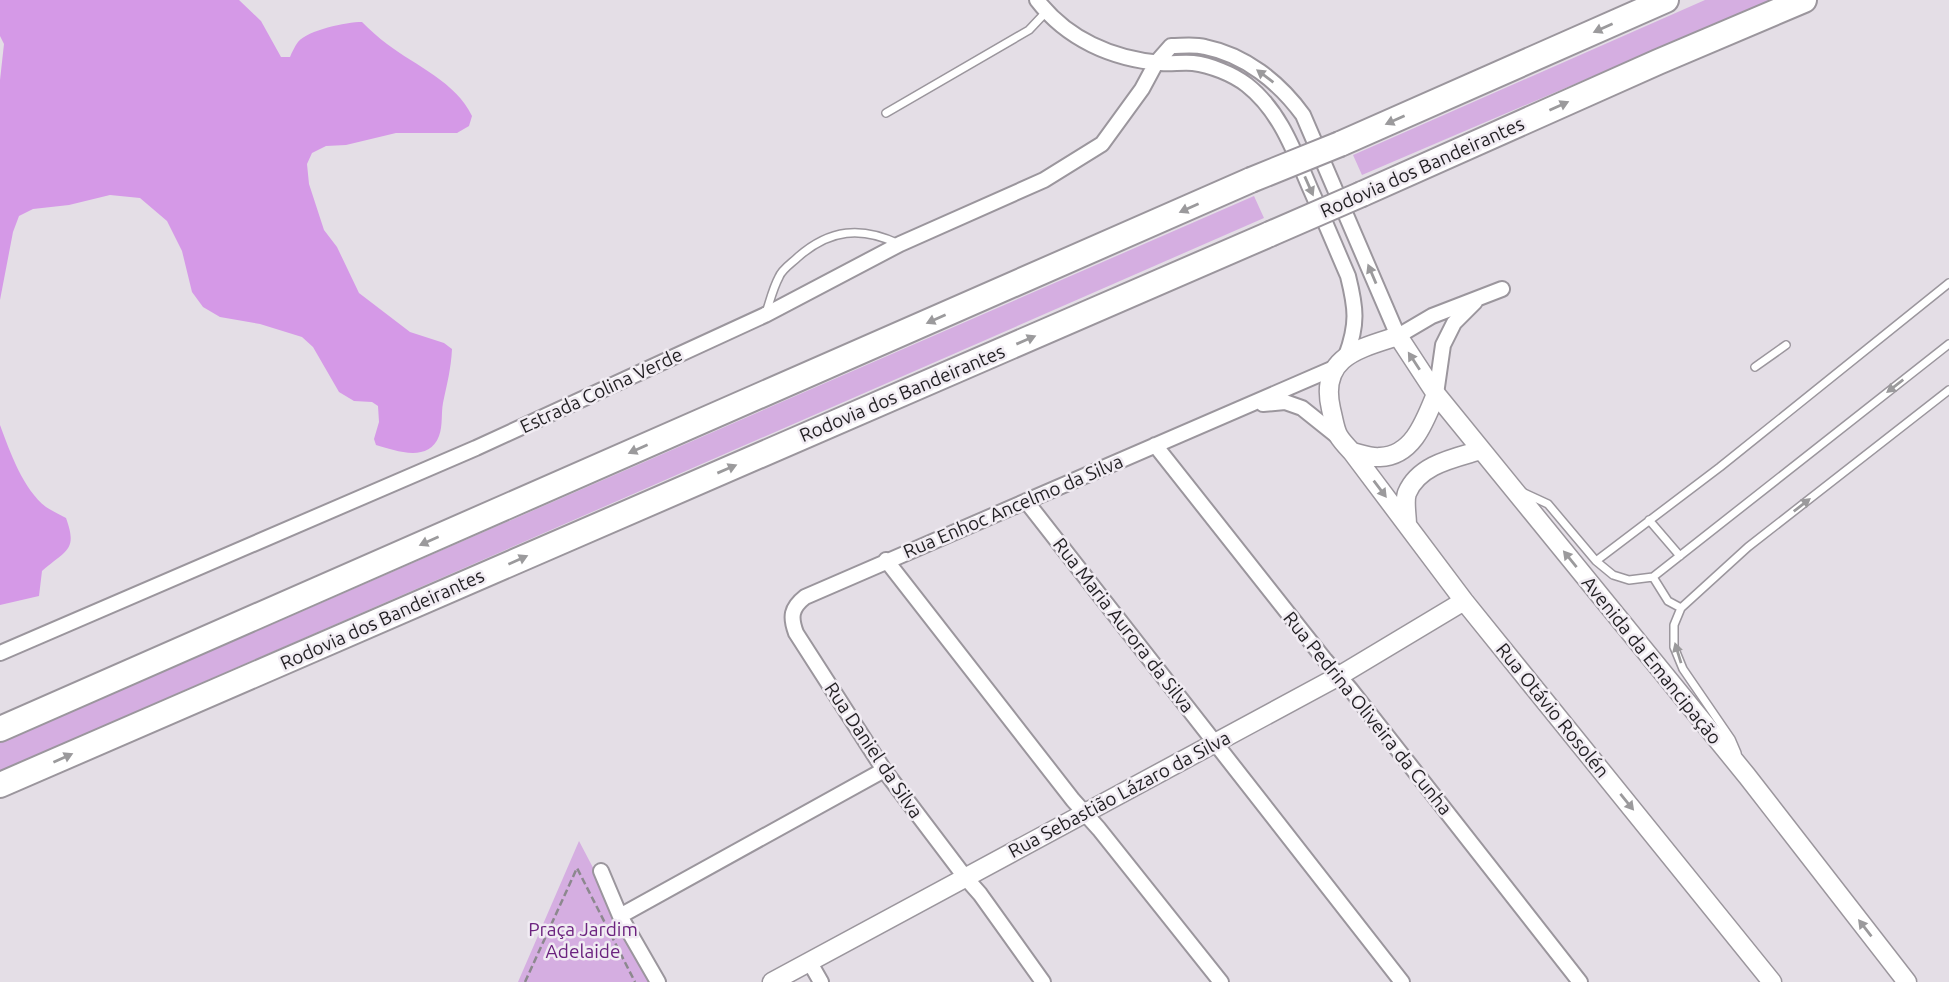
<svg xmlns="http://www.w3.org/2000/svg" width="1949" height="982" viewBox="0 0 1949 982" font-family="Ubuntu,sans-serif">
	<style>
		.green { fill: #d5aee1 }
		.forest { fill: #d599e7 }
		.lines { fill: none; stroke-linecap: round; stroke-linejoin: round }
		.service-casing { stroke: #9b969d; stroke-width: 10 }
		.minor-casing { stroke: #9b969d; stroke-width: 18 }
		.tertiary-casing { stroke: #9b969d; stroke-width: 21 }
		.motorway-casing { stroke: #9b969d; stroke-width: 28 }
		.path { stroke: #8c888e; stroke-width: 2.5; stroke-dasharray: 7 3.5; stroke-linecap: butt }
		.service { stroke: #fff; stroke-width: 7 }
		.minor { stroke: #fff; stroke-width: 14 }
		.tertiary { stroke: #fff; stroke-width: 18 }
		.motorway { stroke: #fff; stroke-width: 24 }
		.motorway-bridge-casing { stroke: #9b969d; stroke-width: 28; stroke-linecap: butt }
		.motorway-bridge { stroke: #fff; stroke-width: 24 }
		.oneway { fill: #9b9a9c }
		.labels { text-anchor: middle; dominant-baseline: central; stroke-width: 5; stroke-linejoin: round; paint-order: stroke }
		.street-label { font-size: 19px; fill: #211f22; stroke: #f1ecf3 }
		.park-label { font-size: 19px; fill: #6c237f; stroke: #f1ecf3 }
	</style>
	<rect width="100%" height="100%" fill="#e4dee6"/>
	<!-- green -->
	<path class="green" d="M1705 0H1771L1362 175 1353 155Z
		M1254 196 1264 218 0 771V743Z
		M579 841 653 982H518Z"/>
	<!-- forest -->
	<path class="forest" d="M0 0H239L261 21 281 57H290C292 52 295 46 298 42 308 30 346 22 362 22 370 30 379 38 387 44 416 66 456 82 472 116L469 126 457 133H396L346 145 326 146 312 153 307 164 309 184 324 230 337 247 359 293 410 332 444 343 452 349C451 369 447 384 443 403 441 413 443 426 439 436 429 463 396 451 376 445L374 439 379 422 378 406 372 402 354 401 339 392 313 347 302 337 260 324 220 317 203 307 192 292 182 251 167 221 140 198 110 195 69 205 33 209 19 216 13 232 0 300V80L4 44 0 36Z
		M0 425C10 452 23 489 46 507 52 511 59 514 66 518 78 551 66 550 42 571L39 596 0 605Z"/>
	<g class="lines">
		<!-- service casing -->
		<g class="service-casing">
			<path id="service" d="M886 113 1029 30 1046 12
				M766 313C770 301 773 288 779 277 782 269 792 263 798 257 830 229 861 226 899 244
				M1755 367 1786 345
				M1522 492 1548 504 1596 561 1613 575 1629 580 1653 577 1949 344
				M1649 520 1680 556
				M1596 561 1720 467 1949 283
				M1653 577 1668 601 1681 608
				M1737 753 1731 739 1683 669 1674 647V625L1681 608 1748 547 1949 390"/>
		</g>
		<!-- minor casing -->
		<g class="minor-casing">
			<path id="minor" d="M1037 0C1067 39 1112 59 1161 63 1171 64 1182 62 1193 63 1210 65 1233 74 1247 85 1280 111 1294 151 1310 188 1323 217 1335 246 1348 276 1356 308 1358 324 1346 356
				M1436 394 1443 345 1454 323 1475 302
				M1263 404 1285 402 1302 408 1337 436
				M1155 445 1325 660 1351 690 1580 982
				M1026 501 1402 982
				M886 560 1073 800 1099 829 1221 982
				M0 653 476 448 765 315 900 244 1044 180 1102 144 1142 89 1156 63 1171 46C1182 46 1194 44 1205 47 1245 55 1279 82 1303 115L1398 336 1432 316 1502 289
				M601 871 620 916 658 982
				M620 916 884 770
				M809 961 821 982
				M1043 982 980 894 965 877 884 770 796 633C790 617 791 608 805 597L1334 368"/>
		</g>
		<!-- tertiary casing -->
		<g class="tertiary-casing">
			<path id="tertiary" d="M1352 452C1361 454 1371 458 1380 457 1413 456 1425 421 1436 394
				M1407 525C1407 516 1404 501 1407 493 1419 464 1455 458 1481 450
				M772 982 1339 676 1464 601
				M1772 982 1464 601 1352 452C1334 433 1337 434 1331 409 1319 357 1358 349 1398 336L1436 394 1747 776 1907 982"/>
		</g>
		<!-- motorway casing -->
		<g class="motorway-casing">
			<path id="motorway" d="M1340 144 1666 0
				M1362 194 1658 62 1804 0
				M0 729 1251 180
				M0 785 1270 234"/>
		</g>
		<!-- path -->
		<path class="path" d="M525 982 577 868 635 982"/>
		<!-- service -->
		<use href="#service" class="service"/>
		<!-- minor -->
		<use href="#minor" class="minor"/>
		<!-- tertiary -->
		<use href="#tertiary" class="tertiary"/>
		<!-- motorway -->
		<use href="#motorway" class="motorway"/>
		<!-- motorway-bridge casing -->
		<g class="motorway-bridge-casing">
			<path id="motorway-bridge" d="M1251 180 1340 144
				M1270 234 1362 194"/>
		</g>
		<!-- motorway-bridge -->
		<use href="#motorway-bridge" class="motorway-bridge"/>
	</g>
	<!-- one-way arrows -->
	<defs><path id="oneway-solid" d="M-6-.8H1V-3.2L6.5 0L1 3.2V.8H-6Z" transform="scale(1.75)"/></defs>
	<g class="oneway">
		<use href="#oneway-solid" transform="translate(1603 28) rotate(156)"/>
		<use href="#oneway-solid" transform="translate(1265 76) rotate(-143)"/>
		<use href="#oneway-solid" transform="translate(1559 106) rotate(-24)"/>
		<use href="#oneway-solid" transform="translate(1395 120) rotate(156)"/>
		<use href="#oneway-solid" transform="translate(1309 186) rotate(66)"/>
		<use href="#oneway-solid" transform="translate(1189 208) rotate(156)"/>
		<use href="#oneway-solid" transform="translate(1372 274) rotate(-113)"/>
		<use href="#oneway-solid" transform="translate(936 319) rotate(156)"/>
		<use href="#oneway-solid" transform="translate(1026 340) rotate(-23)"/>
		<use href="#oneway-solid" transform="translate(1414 361) rotate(-123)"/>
		<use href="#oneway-solid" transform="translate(1895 386) rotate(142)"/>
		<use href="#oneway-solid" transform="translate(638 449) rotate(156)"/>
		<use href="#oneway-solid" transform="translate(727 469) rotate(-23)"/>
		<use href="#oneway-solid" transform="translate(1380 489) rotate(53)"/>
		<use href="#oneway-solid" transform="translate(1802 505) rotate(-38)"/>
		<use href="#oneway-solid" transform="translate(429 541) rotate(156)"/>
		<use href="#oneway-solid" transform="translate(1570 559) rotate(-129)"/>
		<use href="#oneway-solid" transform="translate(518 560) rotate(-24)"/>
		<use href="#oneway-solid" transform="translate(1678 653) rotate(-107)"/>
		<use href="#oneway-solid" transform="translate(63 758) rotate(-24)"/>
		<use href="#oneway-solid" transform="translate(1627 802) rotate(51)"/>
		<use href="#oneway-solid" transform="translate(1865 928) rotate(-128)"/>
	</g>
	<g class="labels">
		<!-- street labels -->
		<g class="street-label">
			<text transform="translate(1422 167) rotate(-24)">Rodovia dos Bandeirantes</text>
			<text transform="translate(601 390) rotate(-25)">Estrada Colina Verde</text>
			<text transform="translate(902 393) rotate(-23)">Rodovia dos Bandeirantes</text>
			<text transform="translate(1013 506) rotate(-23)">Rua Enhoc Ancelmo da Silva</text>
			<text transform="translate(382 619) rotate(-24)">Rodovia dos Bandeirantes</text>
			<text transform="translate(1124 625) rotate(52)">Rua Maria Aurora da Silva</text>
			<text transform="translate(1652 660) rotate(51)">Avenida da Emancipação</text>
			<text transform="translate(1553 710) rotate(51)">Rua Otávio Rosolén</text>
			<text transform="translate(1368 713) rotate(51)">Rua Pedrina Oliveira da Cunha</text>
			<text transform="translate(874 750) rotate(56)">Rua Daniel da Silva</text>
			<text transform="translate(1119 794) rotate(-28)">Rua Sebastião Lázaro da Silva</text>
		</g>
		<!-- park labels -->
		<g class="park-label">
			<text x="583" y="929">Praça Jardim<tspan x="583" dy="22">Adelaide</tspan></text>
		</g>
	</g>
</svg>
